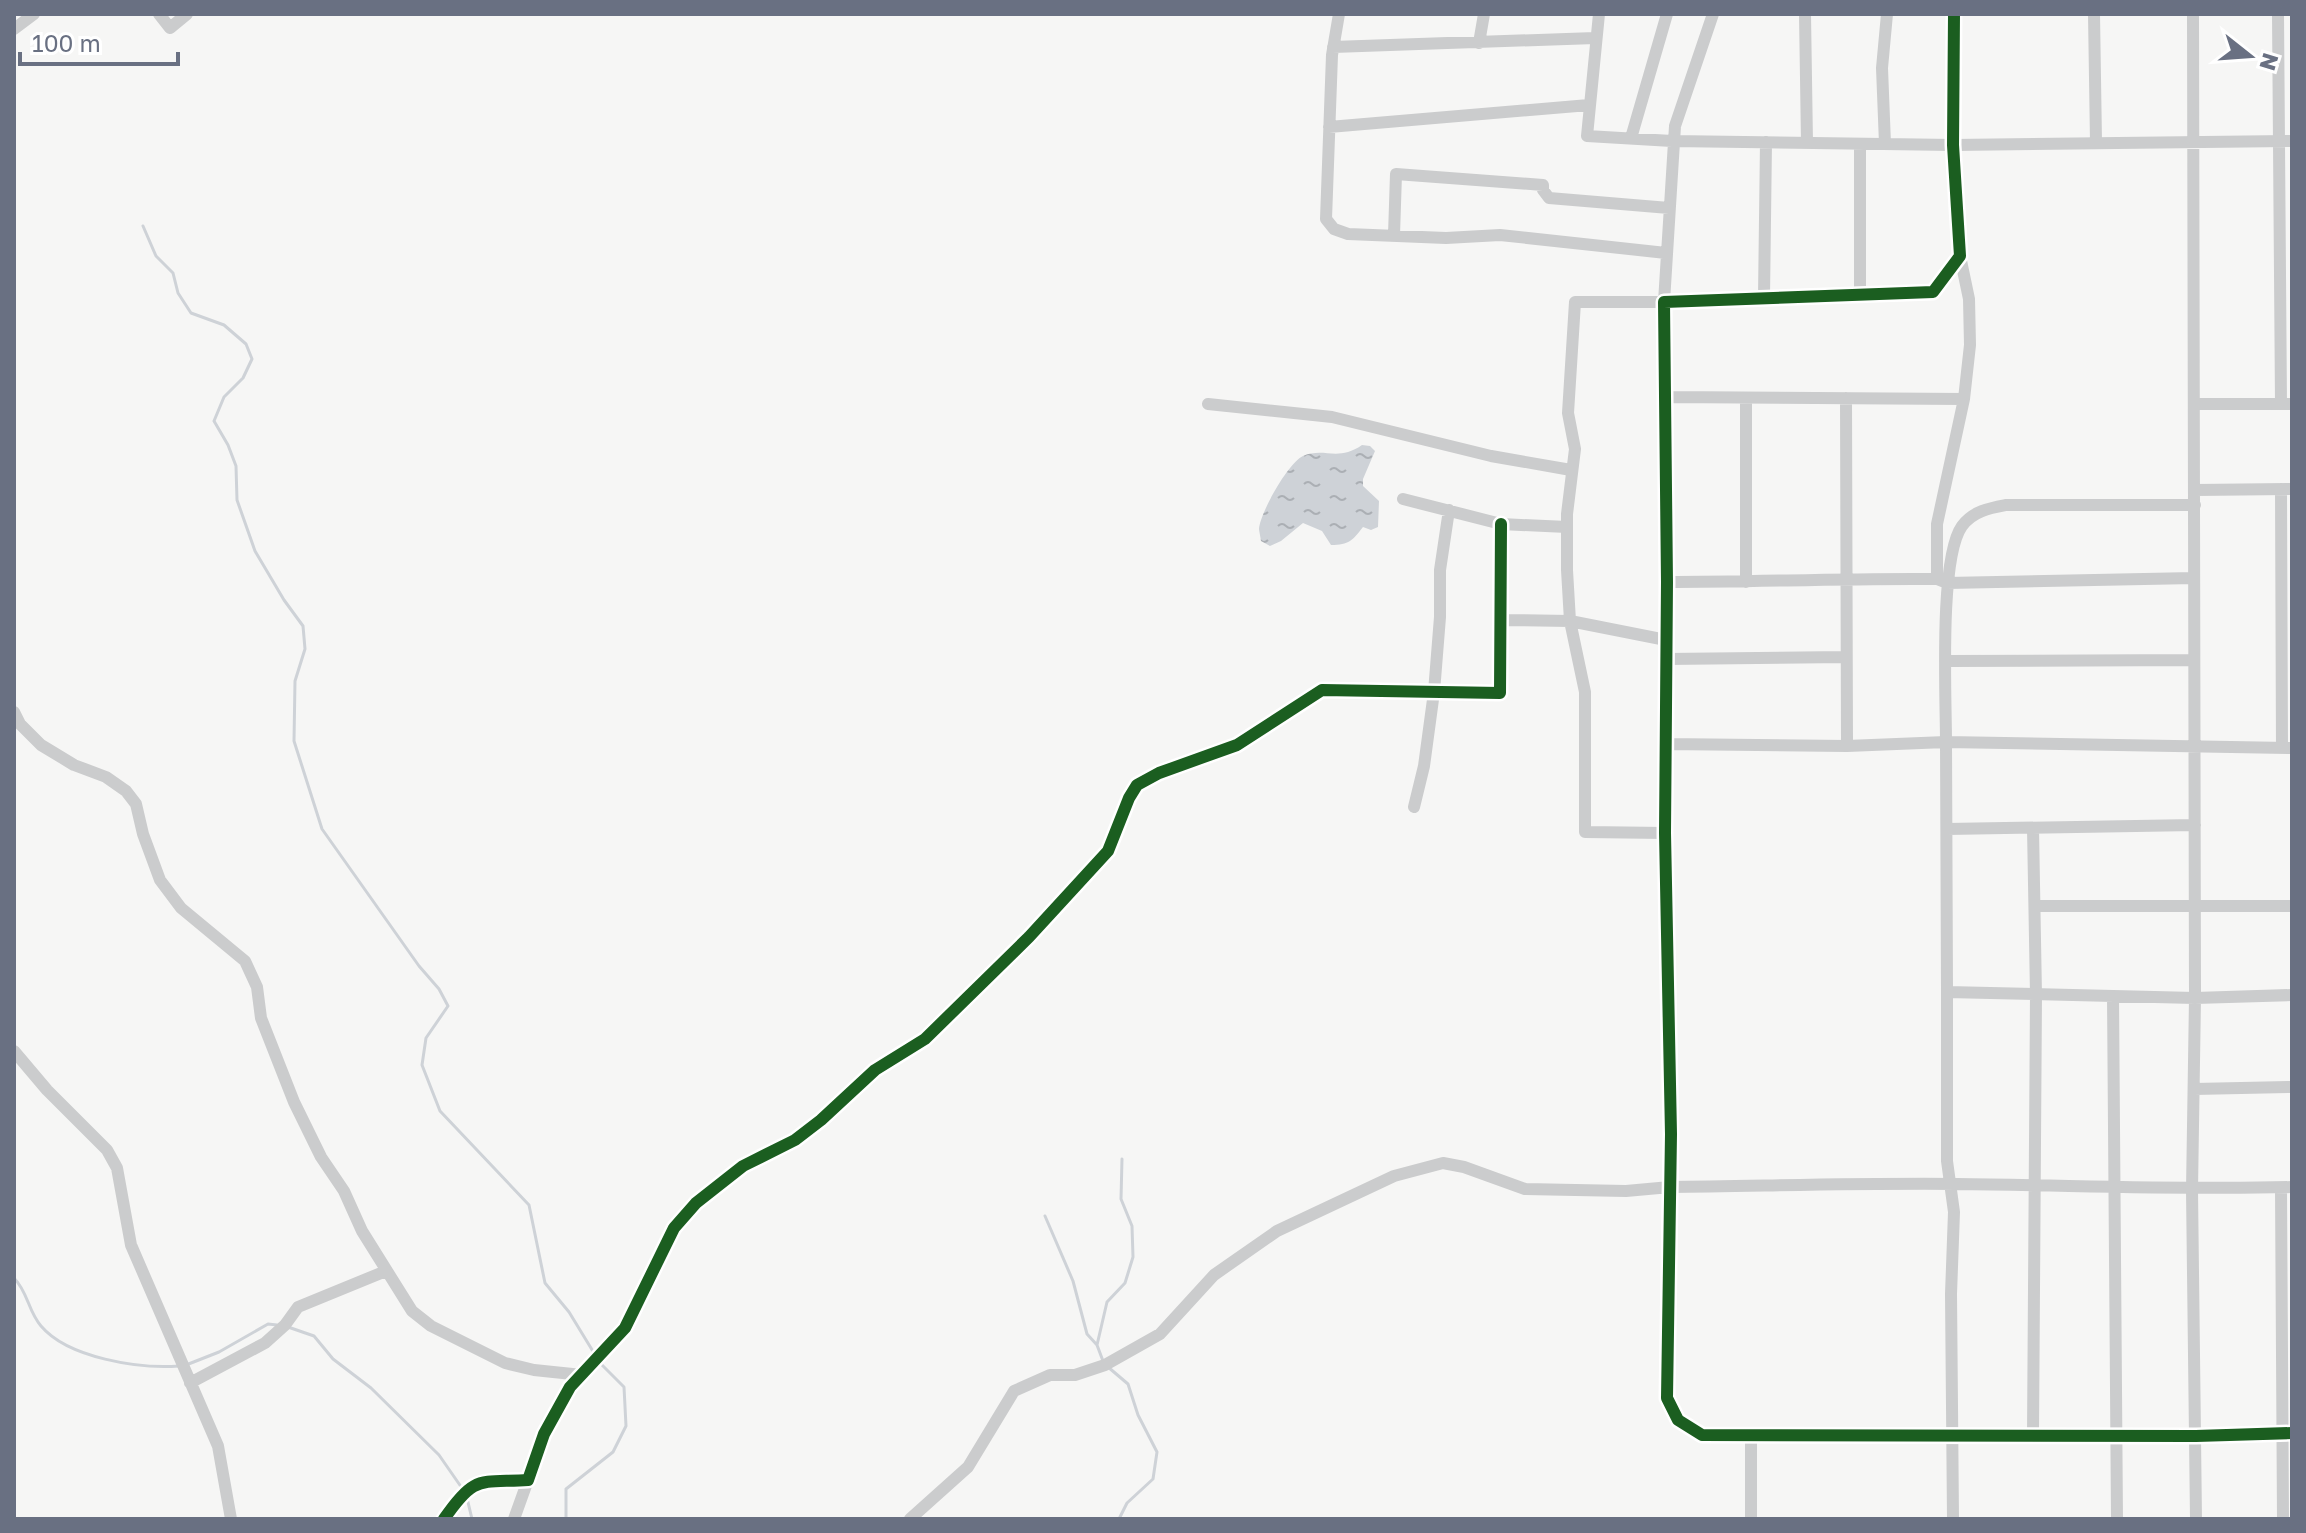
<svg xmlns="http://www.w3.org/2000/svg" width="2306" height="1533" viewBox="0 0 2306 1533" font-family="'Golos Text',sans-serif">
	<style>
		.water { fill: url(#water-ripples) }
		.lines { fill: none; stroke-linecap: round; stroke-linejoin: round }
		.stream { stroke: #ced2d7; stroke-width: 3 }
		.minor { stroke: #cbcccd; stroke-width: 12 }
		.cycleway-casing { stroke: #fff; stroke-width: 17 }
		.cycleway { stroke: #1b5e20; stroke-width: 12 }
	</style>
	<defs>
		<pattern id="water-ripples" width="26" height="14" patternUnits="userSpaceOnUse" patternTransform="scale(2)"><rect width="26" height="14" fill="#ced2d7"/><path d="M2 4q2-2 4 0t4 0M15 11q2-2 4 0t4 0" fill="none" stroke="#abafb4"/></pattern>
	</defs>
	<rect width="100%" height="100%" fill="#f6f6f5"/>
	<!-- water -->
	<path class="water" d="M1362 445 1370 446 1375 451 1363 479V486L1379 501 1378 527 1371 530 1363 527C1353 540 1349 545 1331 545L1322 531 1303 523 1281 541 1270 546 1261 541C1261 540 1259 530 1259 529 1260 513 1288 463 1303 456 1324 447 1338 462 1362 445Z"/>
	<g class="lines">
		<!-- stream -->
		<path class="stream" d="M143 226 156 256 173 273 178 293 191 313 224 325 246 344 252 359 243 378 224 397 214 421 228 445 236 466 237 500 255 551 284 600 303 626 305 649 295 681 294 741 322 829 419 966 439 989 448 1006 426 1038 422 1065 440 1111 529 1205 545 1283 569 1312 594 1353
			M1045 1216 1073 1281 1087 1334 1097 1345
			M14 1278C28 1292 28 1311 41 1326 68 1358 139 1369 179 1366
			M288 1327 314 1336 333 1359 371 1388 439 1455 464 1491
			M1103 1361 1097 1345 1107 1302 1125 1283 1133 1257 1132 1226 1121 1199 1122 1159
			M186 1365 219 1352 268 1324 277 1325
			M1108 1367 1128 1384 1138 1415 1157 1452 1153 1479 1127 1503 1119 1519
			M467 1498 472 1519
			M566 1519V1489L613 1452 626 1426 624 1387 600 1363"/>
		<!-- minor -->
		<path class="minor" d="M159 14 170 28 187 14
			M1339 14 1332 55 1326 219 1334 229 1348 234 1446 238 1500 235 1666 253
			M1599 14 1587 136 1672 141 1953 145 2292 141
			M1805 14 1807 143
			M1954 14 1953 145 1960 256 1933 292 1664 302 1667 582 1665 833 1671 1134 1667 1398 1678 1420 1702 1435 2196 1436 2292 1433
			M2094 14 2096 142
			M2193 14 2195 998 2192 1190 2196 1519
			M2278 14 2281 404
			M14 29 34 14
			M1479 43 1484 14
			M1333 47 1595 38
			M1329 127 1589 105
			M1631 138 1667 14
			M1885 144 1882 68 1887 14
			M1394 235 1396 174 1543 185V190L1549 198 1669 208
			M1860 294V144
			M1764 297 1766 142
			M1665 397 1964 399
			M1746 398V582
			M1846 398 1847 746
			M1208 404 1332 417 1491 456 1571 470
			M2195 404H2292
			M2281 489 2282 748
			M2195 490 2292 489
			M1403 499 1501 524 1567 527
			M1937 579V524L1964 399 1970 345 1969 299 1960 256
			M1667 582C1757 582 1847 578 1937 579L1947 583 2194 578
			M1500 620 1570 621 1666 640
			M1666 659 1846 657
			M1947 661 2194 660
			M14 712 20 724 41 745 74 765 106 777 126 791 136 804 143 834 160 880 181 908 245 961 257 987 261 1018 294 1102 321 1157 344 1191 362 1231 412 1311 431 1326 505 1363 534 1370 582 1375
			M1665 744 1847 746 1946 742C1946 697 1939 558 1962 526 1973 511 1990 508 2006 505H2195
			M2292 748 1946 742 1947 992 2195 998 2292 995
			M1414 807 1424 766 1434 692 1440 617V570L1449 510
			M1947 829 2195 825
			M1665 833 1585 832V692L1570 621 1567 570V514L1575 449 1568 413 1575 302H1664L1675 126 1713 14
			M2035 906H2292
			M1947 992V1161L1954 1212 1951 1294 1953 1519
			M2113 996 2117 1519
			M14 1051 47 1090 107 1150 117 1168 131 1245 218 1446 231 1519
			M2194 1089 2292 1087
			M2281 1188 2283 1519
			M190 1383 265 1343 285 1325 298 1307 386 1271
			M1751 1434V1519
			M2033 1435 2036 995 2033 828
			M444 1519C475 1474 479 1483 528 1480L544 1434 570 1387 625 1328 674 1228 696 1203 743 1166 795 1140 821 1120 875 1070 925 1039 1029 937 1108 851 1129 798 1137 785 1159 773 1237 745 1322 690 1500 693 1501 524
			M514 1519 528 1480
			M910 1519 968 1467 1014 1391 1050 1375H1075L1105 1365 1160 1334 1214 1275 1277 1231 1394 1176 1443 1163 1464 1167 1525 1189 1626 1191 1670 1187C1765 1186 1861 1183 1957 1184 2069 1185 2180 1190 2292 1187"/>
		<!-- cycleway casing -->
		<g class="cycleway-casing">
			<path id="cycleway" d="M1954 14 1953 145 1960 256 1933 292 1664 302 1667 582 1665 833 1671 1134 1667 1398 1678 1420 1702 1435 2196 1436 2292 1433
				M444 1519C475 1474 479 1483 528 1480L544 1434 570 1387 625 1328 674 1228 696 1203 743 1166 795 1140 821 1120 875 1070 925 1039 1029 937 1108 851 1129 798 1137 785 1159 773 1237 745 1322 690 1500 693 1501 524"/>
		</g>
		<!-- cycleway -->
		<use href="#cycleway" class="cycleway"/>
	</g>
	<!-- border -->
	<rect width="2306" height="1533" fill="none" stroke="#697082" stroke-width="32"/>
	<!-- north arrow -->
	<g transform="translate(2250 56) rotate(107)" stroke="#ffffff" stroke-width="6" paint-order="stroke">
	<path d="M0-6L14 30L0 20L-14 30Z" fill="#697082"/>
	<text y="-12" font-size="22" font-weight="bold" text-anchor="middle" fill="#697082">N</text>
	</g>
	<!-- scale -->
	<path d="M20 52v12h158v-12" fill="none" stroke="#697082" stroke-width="4"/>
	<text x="32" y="52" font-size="24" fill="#697082" stroke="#ffffff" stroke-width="6" paint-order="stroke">100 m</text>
</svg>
